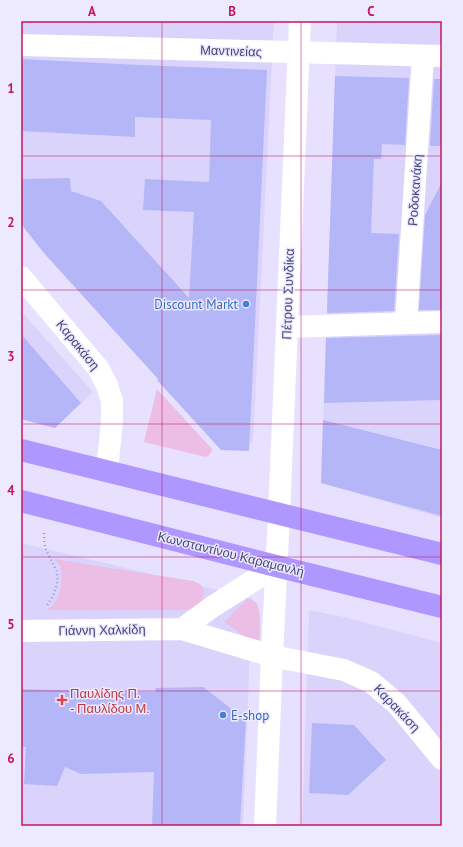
<svg xmlns="http://www.w3.org/2000/svg" width="463" height="847" viewBox="0 0 463 847" font-family="'PT Sans',sans-serif">
	<style>
		.residential { fill: #dad4fc }
		.grass { fill: #edbee5 }
		.building { fill: #b5b6f7 }
		.lines { fill: none; stroke-linecap: round; stroke-linejoin: round }
		.path { stroke: #999adc; stroke-width: 2.5; stroke-dasharray: 1 3; stroke-linecap: butt }
		.street { stroke: #fff; stroke-width: 22 }
		.secondary { stroke: #fff; stroke-width: 22 }
		.primary { stroke: #ae97ff; stroke-width: 22 }
		.grid { fill: none; stroke: #c2185b; stroke-width: 1; stroke-opacity: 0.55 }
		.shop-dot { fill: #3f7fe0; stroke: #ede9ff; stroke-width: 1.5 }
		.health-dot { fill: #e0444e; stroke: #ede9ff; stroke-width: 1.5 }
		.labels { text-anchor: middle; dominant-baseline: central; stroke-width: 3; stroke-linejoin: round; paint-order: stroke }
		.street-label { font-size: 13px; fill: #454878; stroke: #ede9ff }
		.shop-label { font-size: 13px; fill: #366cbe; stroke: #ede9ff; text-anchor: end }
		.health-label { font-size: 13px; fill: #be3a42; stroke: #ede9ff; text-anchor: start }
		.neatline { fill: none; stroke: #c2185b; stroke-width: 1.5 }
		.grid-label { font-size: 13px; text-anchor: middle; font-weight: bold; fill: #c2185b }
	</style>
	<rect width="100%" height="100%" fill="#e7e1ff"/>
	<!-- residential -->
	<path class="residential" d="M21 21H274L253 443 219 441 21 217Z
		M337 21H442V518L321 483Z
		M21 311 93 392 55 428 21 419Z
		M21 543 252 598 243 826H21Z
		M309 610 344 617 442 643V826H302Z"/>
	<!-- grass -->
	<path class="grass" d="M157 389 212 449C211 453 210 455 206 457L144 442Z
		M54 559 193 581 200 584 203 588 204 593 202 601 193 610H47C49 608 53 606 55 603 60 597 64 574 60 566 59 564 56 561 54 559Z
		M248 599C251 599 254 600 256 603 262 609 260 637 259 647L224 622 244 602 245 600Z"/>
	<!-- building -->
	<path class="building" d="M21 59 140 65 267 70 249 451 221 450 157 380 158 379 43 252 21 224V179L70 178 71 191 101 201 189 298 194 212 143 210 145 179 209 182 211 120 135 117V137L21 131Z
		M335 76 409 78 405 145 382 144 381 159H374L371 233 399 234 394 311 327 313Z
		M434 79H442V146H430Z
		M442 182V310H419L425 215Z
		M21 334 81 403 55 428 21 419Z
		M442 335V400L324 403 326 338Z
		M323 420 442 450V516L321 483Z
		M203 687 246 720 240 826H152L154 772 81 774 65 767 57 786 24 784 26 747H21V689L94 691 155 692 156 688Z
		M312 723 354 725 386 760 348 795 309 793Z"/>
	<g class="lines">
		<!-- path -->
		<path class="path" d="M44 533C44 537 44 542 45 546 47 555 54 564 57 572 59 584 54 596 47 605"/>
		<!-- street -->
		<path class="street" d="M21 45 442 56
			M21 277 98 368 107 385 112 401V421L107 471
			M406 323 423 56
			M287 327 442 322
			M182 629 212 607 276 566
			M21 631 182 629 272 656 344 670 371 682 397 704 442 759"/>
		<!-- secondary -->
		<path class="secondary" d="M265 826 272 656 279 514 300 21"/>
		<!-- primary -->
		<path class="primary" d="M21 450 442 554
			M21 501 276 566 442 607"/>
	</g>
	<!-- grid -->
	<path class="grid" d="M162 21V826M301 21V826M21 156H442M21 290H442M21 424H442M21 557H442M21 691H442"/>
	<!-- markers -->
	<g class="shop-dot">
		<circle cx="246" cy="304" r="4"/>
		<circle cx="223" cy="715" r="4"/>
	</g>
	<path class="health-dot" d="M60 694h4v4h4v4h-4v4h-4v-4h-4v-4h4z"/>
	<g class="labels">
		<!-- street labels -->
		<g class="street-label">
			<text transform="translate(231 51) rotate(2)">Μαντινείας</text>
			<text transform="translate(415 190) rotate(-86)">Ροδοκανάκη</text>
			<text transform="translate(288 294) rotate(-88)">Πέτρου Συνδίκα</text>
			<text transform="translate(78 345) rotate(51)">Καρακάση</text>
			<text transform="translate(231 554) rotate(14)">Κωνσταντίνου Καραμανλή</text>
			<text transform="translate(102 630) rotate(-1)">Γιάννη Χαλκίδη</text>
			<text transform="translate(397 708) rotate(46)">Καρακάση</text>
		</g>
		<!-- shop labels -->
		<g class="shop-label">
			<text x="238" y="304">Discount Markt</text>
			<text x="231" y="715" text-anchor="start">E-shop</text>
		</g>
		<!-- health labels -->
		<g class="health-label">
			<text x="70" y="693">Παυλίδης Π.<tspan x="70" dy="15">- Παυλίδου Μ.</tspan></text>
		</g>
	</g>
	<!-- border -->
	<rect width="463" height="847" fill="none" stroke="#ede9ff" stroke-width="44"/>
	<rect x="22" y="22" width="419" height="803" class="neatline"/>
	<g class="grid-label">
		<text x="92" y="16">A</text>
		<text x="232" y="16">B</text>
		<text x="371" y="16">C</text>
		<text x="11" y="93">1</text>
		<text x="11" y="227">2</text>
		<text x="11" y="361">3</text>
		<text x="11" y="495">4</text>
		<text x="11" y="629">5</text>
		<text x="11" y="763">6</text>
	</g>
</svg>
